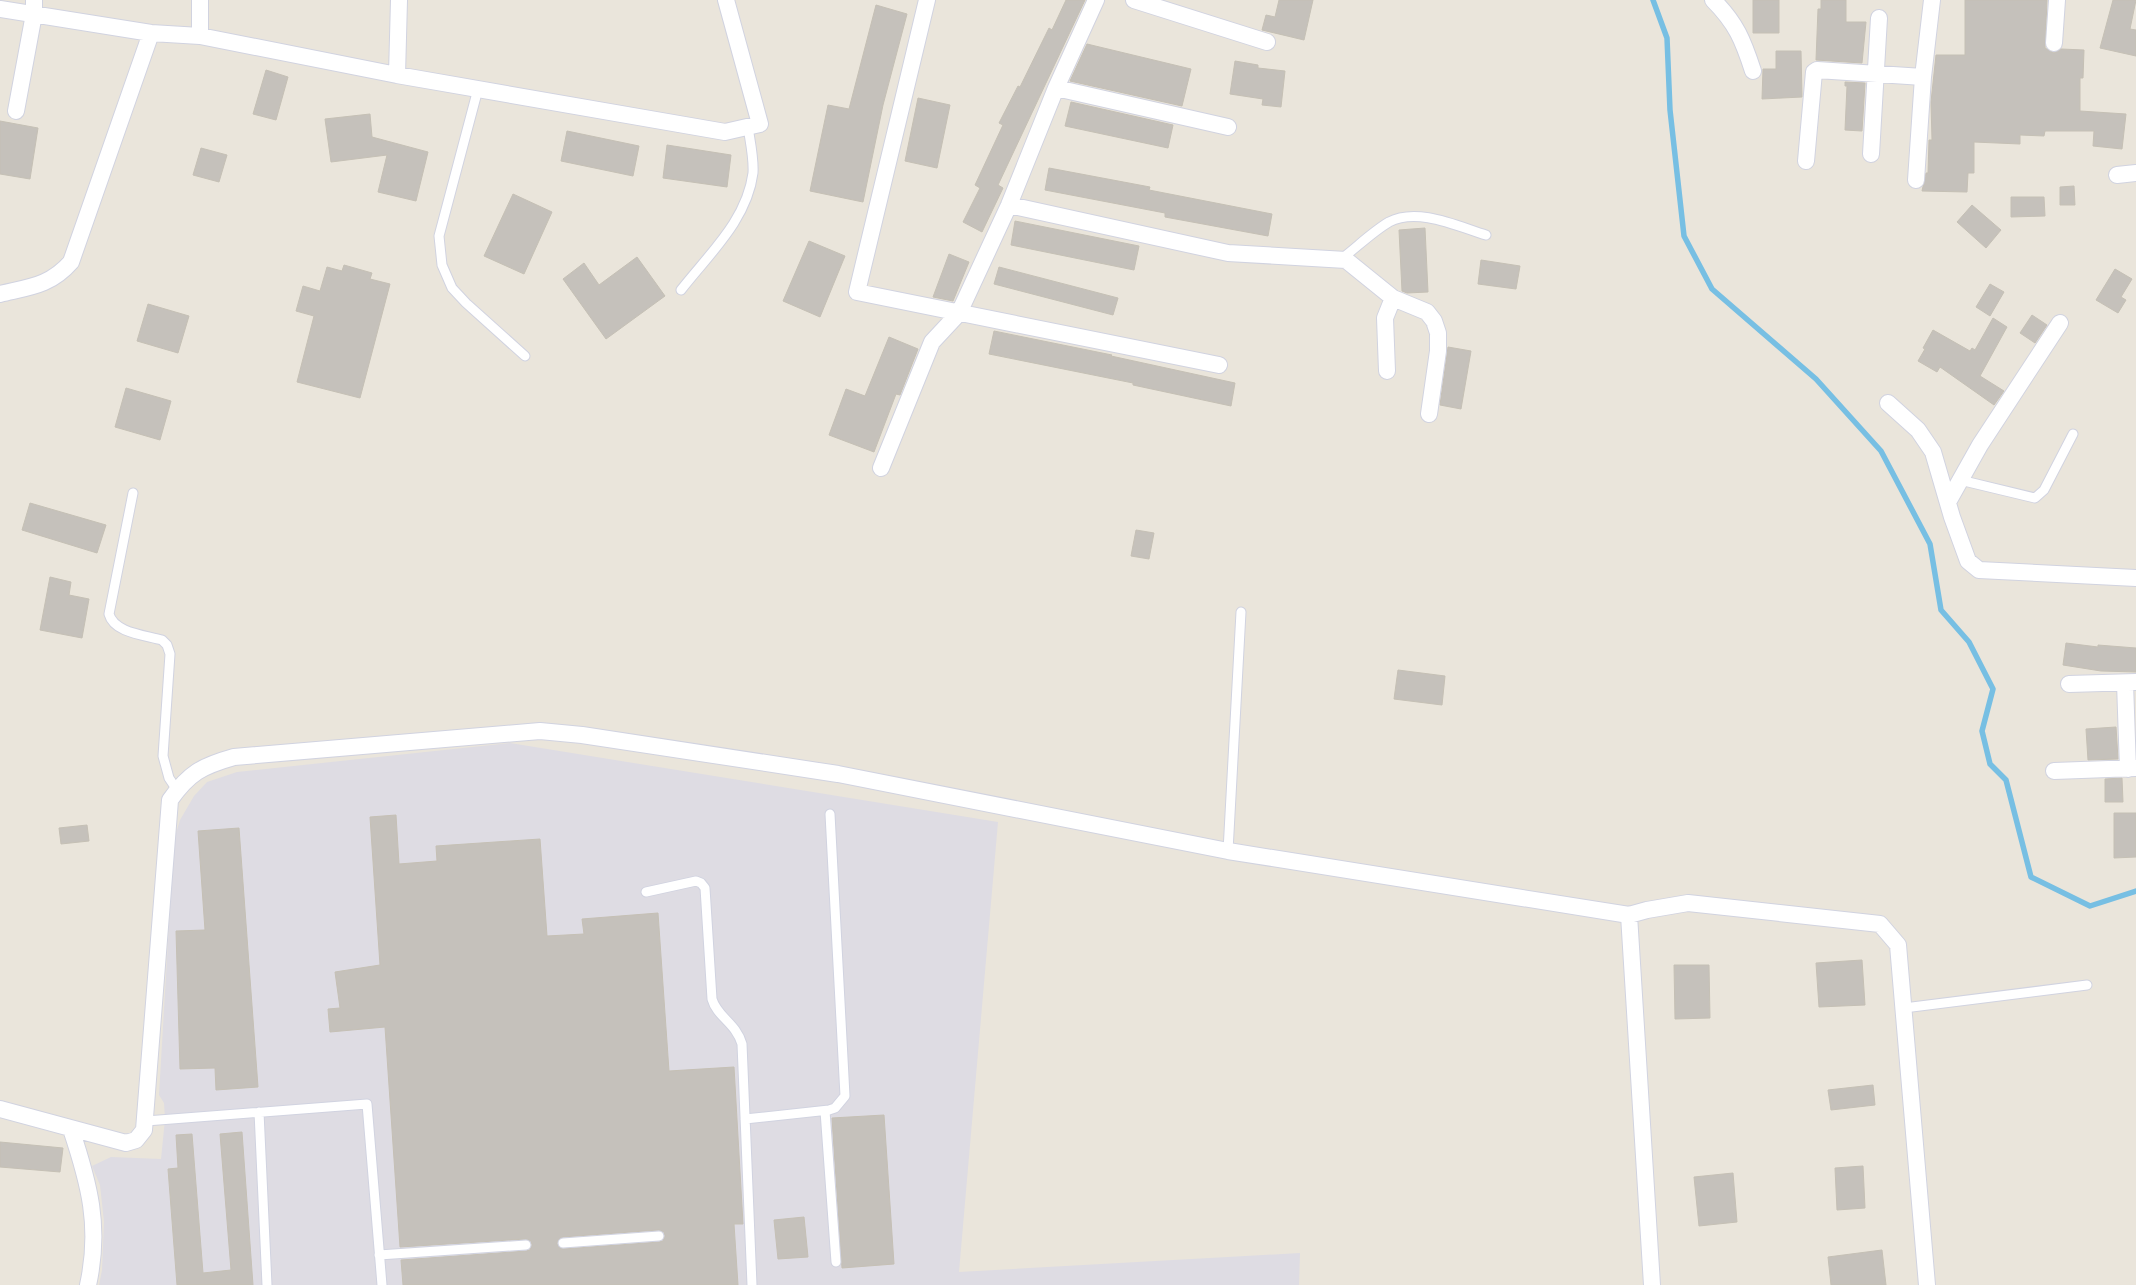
<svg xmlns="http://www.w3.org/2000/svg" width="2136" height="1285" viewBox="0 0 2136 1285" font-family="Jost,sans-serif">
	<style>
		.industrial { fill: #dedce3 }
		.lines { fill: none; stroke-linecap: round; stroke-linejoin: round }
		.stream { stroke: #77bfe3; stroke-width: 5.5 }
		.building { fill: #c5c1bb; stroke: #c5c0b5; fill-rule: evenodd }
		.lane-casing { stroke: #d1d3e0; stroke-width: 11 }
		.street-casing { stroke: #d1d3e0; stroke-width: 18 }
		.lane { stroke: #fff; stroke-width: 9 }
		.street { stroke: #fff; stroke-width: 16 }
	</style>
	<rect width="100%" height="100%" fill="#eae5db"/>
	<!-- industrial -->
	<path class="industrial" d="M510 743 998 822 959 1272 1300 1253 1299 1285H99L102 1270 104 1222 100 1185 92 1166 111 1157 161 1159 165 1119 164 1103 159 1095 174 840 180 820 194 796 207 782 237 772Z"/>
	<g class="lines">
		<!-- stream -->
		<path class="stream" d="M1653 0 1667 38 1670 110 1684 236 1712 289 1816 379 1881 451 1930 544 1941 610 1969 642 1993 689 1982 731 1990 764 2006 780 2031 877 2090 906 2136 891"/>
	</g>
	<!-- building -->
	<path class="building" d="M1066 0H1085L998 185 1003 188 982 232 963 222 980 188 975 185 1003 125 999 123 1018 86 1020 87 1049 28 1052 30Z
		M1279 0H1313L1304 40 1262 30 1266 15 1275 17Z
		M1753 0H1779V33H1753Z
		M1821 0H1846V22H1866L1862 63 1816 60 1818 9H1821Z
		M1965 0H2047L2045 48 2054 53 2061 49 2084 50 2083 78H2080V111L2126 114 2122 149 2093 146 2094 131H2045L2044 136 2020 135V144L1974 142V173H1968L1967 192 1922 191 1926 173H1928L1929 140H1932L1931 102 1936 55H1965Z
		M2113 0H2136L2130 29 2136 30V56L2100 48Z
		M876 5 907 14 883 105 863 202 810 191 828 105 849 109Z
		M1087 44 1191 69 1182 106 1070 81Z
		M1776 51H1801L1802 97 1762 99 1763 69H1776Z
		M1235 61 1258 65V68L1285 71 1281 107 1262 105 1263 99 1230 94Z
		M266 70 288 77 276 120 253 114Z
		M1845 82 1865 83 1862 131 1845 130 1847 86H1845Z
		M918 98 950 105 937 168 905 161Z
		M1071 102 1173 125 1168 148 1065 126Z
		M370 114 372 137 428 152 416 201 378 192 387 155 331 162 325 119Z
		M0 121 38 128 30 179 0 174Z
		M567 131 639 146 633 176 561 161Z
		M667 145 731 155 727 187 663 178Z
		M201 148 227 155 219 182 193 175Z
		M1049 168 1150 187 1149 190 1272 214 1268 236 1165 217V213L1045 190Z
		M2074 186 2075 205H2060V187Z
		M513 194 552 212 524 274 484 256Z
		M2011 197H2044L2045 216 2011 217Z
		M1972 205 2001 230 1986 248 1957 222Z
		M1015 221 1139 246 1134 270 1011 245Z
		M1425 228 1428 292 1407 293 1402 291 1399 230Z
		M809 241 845 256 820 317 783 301Z
		M949 254 969 262 953 301 933 297Z
		M637 257 665 296 606 339 563 279 584 263 599 285Z
		M1481 260 1520 266 1516 289 1478 284Z
		M344 265 372 273 370 279 390 284 360 398 297 382 314 316 296 311 303 286 320 291 327 267 342 271Z
		M999 267 1118 298 1113 315 994 284Z
		M2115 269 2132 279 2121 297 2126 300 2118 313 2096 300Z
		M1990 284 2004 292 1990 316 1976 307Z
		M148 304 189 316 178 353 137 341Z
		M2032 315 2047 325 2035 343 2020 333Z
		M1993 318 2007 327 1980 376 2004 391 1994 405 1940 367 1937 372 1918 361 1925 349 1923 348 1933 330 1970 351 1972 348 1975 350Z
		M994 331 1112 355 1111 356 1235 383 1231 406 1133 385V383L989 354Z
		M889 337 918 349 900 395 896 394 874 452 829 435 846 389 865 396Z
		M1448 347 1471 351 1461 409 1440 405Z
		M126 388 171 401 160 440 115 427Z
		M30 503 106 525 97 553 22 530Z
		M1136 530 1154 533 1149 559 1131 556Z
		M50 577 71 582 69 595 89 599 82 638 40 630Z
		M2066 643 2098 647V645L2136 648V672L2101 671 2063 665Z
		M1398 670 1445 676 1442 705 1394 699Z
		M2116 727 2118 759 2088 760 2086 729Z
		M2122 778 2123 802H2105V779Z
		M2114 813H2136V857L2114 858Z
		M396 815 399 864 437 861 436 846 540 839 547 936 584 934 582 919 658 913 669 1071 734 1067 743 1224H734L738 1285H403L401 1260 526 1251 530 1250 532 1245 531 1241 526 1239 400 1247 385 1027 330 1032 328 1009 340 1008 335 972 380 965 370 817ZM659 1230 664 1232 665 1236 663 1241 659 1242 563 1249 560 1248 557 1244 558 1240 563 1237Z
		M87 825 89 841 61 844 59 828Z
		M239 828 258 1087 216 1090 215 1068 180 1069 176 931 205 930 198 831Z
		M1862 960 1865 1005 1819 1007 1816 963Z
		M1674 965H1709L1710 1018 1675 1019Z
		M1873 1085 1875 1105 1831 1110 1828 1090Z
		M884 1115 894 1264 842 1268 832 1118Z
		M242 1132 253 1285H177L168 1169 178 1168 176 1135 192 1134 203 1273 231 1270 220 1134Z
		M0 1142 63 1148 60 1172 0 1167Z
		M1863 1166 1865 1208 1837 1210 1835 1168Z
		M1733 1173 1737 1222 1699 1226 1694 1177Z
		M804 1217 808 1257 778 1259 774 1220Z
		M1882 1250 1886 1285H1831L1828 1257Z"/>
	<g class="lines">
		<!-- lane casing -->
		<g class="lane-casing">
			<path id="lane" d="M478 89 439 236 442 265 452 288 466 303 525 356
				M1340 260C1356 248 1372 232 1389 222 1417 207 1457 226 1486 235
				M681 290C709 254 747 220 753 173 754 158 750 141 748 127
				M1960 480 2035 498 2044 490 2073 434
				M133 493 109 614C114 633 145 635 162 640L167 645 170 654 163 756 169 778 177 790
				M1228 851 1241 612
				M646 892 696 881 701 883 705 888 712 999C717 1017 736 1023 742 1044L752 1285
				M1904 1008 2087 985
				M825 1111 836 1262
				M259 1112 267 1285
				M745 1119 829 1110 835 1108 845 1096 830 814
				M146 1121 367 1104 382 1285
				M563 1243 659 1236
				M379 1255 526 1245"/>
		</g>
		<!-- street casing -->
		<g class="street-casing">
			<path id="street" d="M927 0 857 292 1219 365
				M1134 0 1267 42
				M1713 0C1736 23 1743 40 1753 71
				M0 9 151 33 200 36 397 75 725 132 760 124 726 0
				M200 36V0
				M2054 43 2057 0
				M397 75 399 0
				M1056 88 1228 127
				M16 111 34 14V0
				M1871 154 1879 18
				M1806 161 1814 72 1817 70 1923 77
				M2117 175 2136 173
				M1916 180 1923 77 1932 0
				M1009 205 1228 253 1346 260 1393 298 1427 312 1434 321 1438 333V351L1429 414
				M0 294C29 287 50 286 71 262L151 33
				M1387 371 1385 318 1393 298
				M1888 403 1918 430 1933 452 1952 517 1968 561 1979 570 2136 578
				M881 468 932 342 959 313 1009 205 1056 88 1096 0
				M1948 502 1980 445 2060 323
				M2125 683 2128 769
				M2069 684 2136 682
				M2054 771 2136 768
				M1629 915 1647 910 1688 903 1880 924 1898 945 1927 1285
				M0 1109 126 1143 136 1140 144 1130 170 800C189 773 202 766 234 757L540 731 582 735 838 774 1228 851 1629 915 1652 1285
				M71 1129C89 1183 101 1227 88 1285"/>
		</g>
		<!-- lane -->
		<use href="#lane" class="lane"/>
		<!-- street -->
		<use href="#street" class="street"/>
	</g>
</svg>
